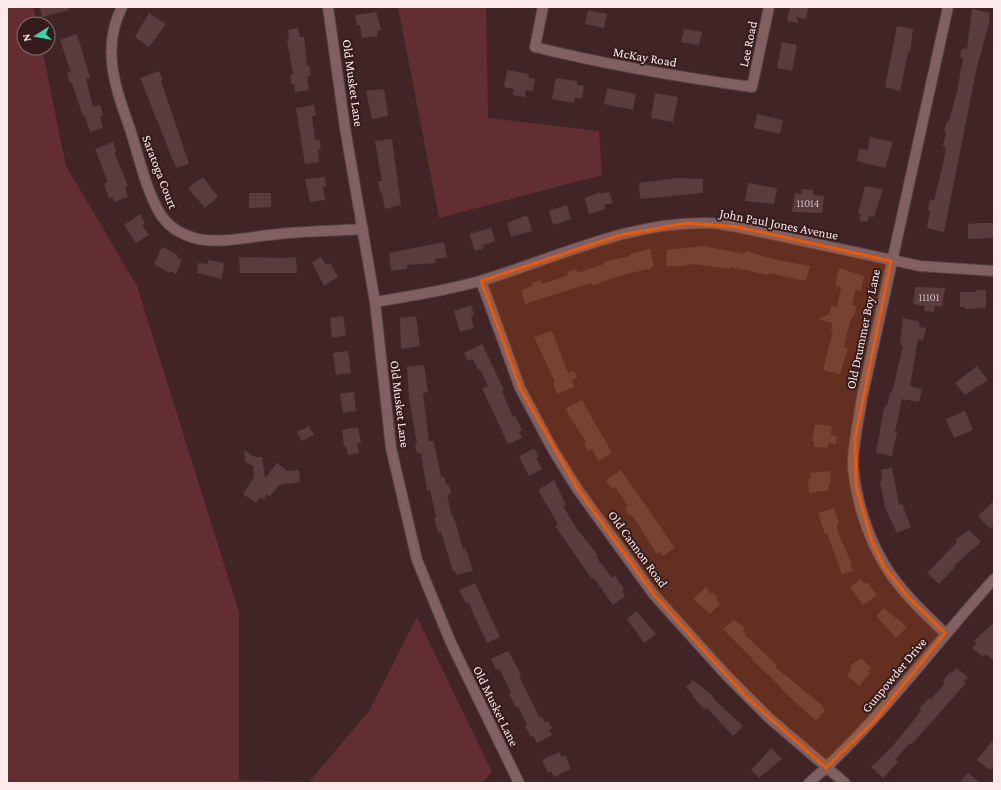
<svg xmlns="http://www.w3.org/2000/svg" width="1001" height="790" viewBox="0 0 1001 790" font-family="'Crimson Pro',serif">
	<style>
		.green { fill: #622e31 }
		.building { fill: #5a3c3d }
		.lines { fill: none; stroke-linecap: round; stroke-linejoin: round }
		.minor-casing { stroke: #594243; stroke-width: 12 }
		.minor { stroke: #806061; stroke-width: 10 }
		.marked { fill: #e8590c; fill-opacity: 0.2; stroke: #e8590c; stroke-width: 3; stroke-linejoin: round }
		.labels { text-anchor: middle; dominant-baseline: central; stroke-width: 4; stroke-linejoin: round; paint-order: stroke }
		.number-label { font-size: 11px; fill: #d4bebe }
		.street-label { font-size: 13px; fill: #fce9e9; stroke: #361b1c }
	</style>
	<rect width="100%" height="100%" fill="#412526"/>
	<!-- green -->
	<path class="green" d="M7 7H33L37 24H24V48H42L66 166 137 286 239 612V780L309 782 369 711 417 617 492 772 482 783H7Z
		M398 7H486L488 118 599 131 602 175 439 218Z"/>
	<!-- building -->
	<path class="building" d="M40 7H69V10L42 17Z
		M790 7 808 8 806 19 796 17 799 23 787 21Z
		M972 9 990 13 989 23 976 71 944 232 927 228 930 211 928 210 930 199 934 200 942 169 946 148 943 146 946 132 944 131 947 121H949L957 92 963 58 960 57 962 48 967 49Z
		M588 10 607 14 604 28 585 24Z
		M376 12 381 30 377 31 378 36 362 38 360 25H357L355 15Z
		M149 13 166 24 149 47 135 37Z
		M897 26 913 29 910 52H908L900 91 885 87Z
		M298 28 300 37H304L307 66 309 65 311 76H307L309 90 295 92 294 84H291L290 75H293L287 39H289L288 30Z
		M684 29 702 32 699 45 681 42Z
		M77 34 90 78 86 79 93 107 100 105 103 115 100 116 103 128 90 132 85 116H83L72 83H70L67 73 71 72 60 40Z
		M782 42 797 45 792 71 777 68Z
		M507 70 529 74 528 78 535 79 533 91 526 90 525 97 513 95 514 89 504 87Z
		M159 71 163 80 161 81 189 164 176 168 140 78Z
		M556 78 577 81V85L584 86 582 99 575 97 574 103 552 99Z
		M607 88 636 94 633 110 604 104Z
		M384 89 388 116 372 119 366 91Z
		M655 93 678 97 673 122 651 118Z
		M314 105 316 115 312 116 315 140 319 139 321 149H318L319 162 305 164 296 108Z
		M757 114 783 120 780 134 754 128Z
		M870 137 893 142 885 168 857 161 859 149 868 150Z
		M392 139 401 205 385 209 382 194 380 192 378 181H382L375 141Z
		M113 142 116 151 114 152 128 186 125 187 128 197 114 202 113 197 109 198 104 184 108 182 95 149Z
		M203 177 218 197 205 208 188 188Z
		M325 177 326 187H323L325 200 310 202 305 179Z
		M678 178 703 179V193L640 199 639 183Z
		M748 183 777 188 774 204 745 201Z
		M865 186 883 189 874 217 869 216 867 222 859 221 861 214H858Z
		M802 189 813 190V195L824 196 822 213 792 212 795 193 801 194Z
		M600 192 601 194 609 192 613 203 604 205 605 209 589 214 585 198Z
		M249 193H271V207L249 208Z
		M567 205 571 219 553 225 549 211Z
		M140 214 145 223 142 225 149 235 136 243 124 225Z
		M525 216 528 217 532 231 511 237 507 223Z
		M980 223H994V238L968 239V224Z
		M491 228 495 241 483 245 484 248 475 251 469 234Z
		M444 242 447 257 435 259 436 263 407 265V269L391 271 389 253Z
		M704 246 745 254 746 251 777 260 810 266 806 281 769 273 768 275 731 267 730 269 693 264 683 266H666L667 250Z
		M162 247 174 253 178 256 177 258 182 260 176 274 170 271 169 273 154 264Z
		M650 249 654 266H652V268L619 276 592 286 591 283 525 304 521 290 532 286 531 283 541 280 542 284 568 275 567 272 576 269 577 273 604 264 603 262 630 256V254Z
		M245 257 284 258 296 257 297 273H240L239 258Z
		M321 257 326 265 330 263 338 277 324 286 312 262Z
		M208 260 224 263 222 279 197 273 198 263 208 264Z
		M839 268 864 276 861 291 855 290 852 305 856 306 854 317H852L848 329 844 347 848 348 840 374 823 370 833 331H831L832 323 818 319 829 314 831 306 837 307 841 288 835 285Z
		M915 287 945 288 942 307 935 306 934 312 924 311 925 306 913 304Z
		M976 290H986V308L965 309V307H960V292H976Z
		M471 305 474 315 471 316 474 328 460 332 454 311Z
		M343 316 346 335 332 338 330 318Z
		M416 316 420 346 401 349 400 318Z
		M903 318 920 322 919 327 926 328 923 340 918 339 910 386 922 389 919 402 902 399 895 432H897L892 456 876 453 884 408 888 403 890 392 892 393 903 346 900 344Z
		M552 331 568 373 574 371 577 378 572 380 574 387 557 394 553 383 555 382 534 337Z
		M482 344 504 390 502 391 513 417 515 416 522 430 519 432 522 438 508 444 482 388 488 386 480 369 478 370 473 359 468 361 464 353Z
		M348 351 351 373 336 375 333 353Z
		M424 365 428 392 423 393 429 441H433L434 443 441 477H444L446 485H449L451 494 447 495 451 513 455 521 463 549 465 548 468 555 473 571 456 575 455 571H453L441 532 438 533 434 518 436 517 430 490 427 491 421 453 417 454 415 444H417L409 397 407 367Z
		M977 366 988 380 965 395 955 383Z
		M354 392 356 411 343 413 340 394Z
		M582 400 612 453 598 461 592 449 588 451 584 443 586 442 565 409Z
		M965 411 973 430 954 438 946 419Z
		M815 424 832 426 831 436H837L836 444 828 443V448L814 447V441H812Z
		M309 426 314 435 302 441 297 432Z
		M358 427 361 443H357L359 453 348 455 346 446H344L342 430Z
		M534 448 539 457 536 458 542 469 529 476 519 457Z
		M244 450 255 457H262L265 478 277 463 287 471 299 470 300 482 279 485 270 496 267 494 263 500 260 497 256 503 243 494 254 477 253 466 245 462Z
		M892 468 899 505 902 504 911 527 897 533 885 508 880 481H882L881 470Z
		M621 470 675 548 663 556 660 552 657 554 634 518 631 515 629 516 625 508 628 506 615 487 612 489 606 480Z
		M830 471 831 483H829V490L809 493 808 479 811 478 810 473Z
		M554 480 566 505 563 506 577 529 597 554 596 555 599 561 612 578 615 576 624 589 622 591 625 596 613 605 594 578 592 579 555 526 558 524 538 490Z
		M994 501V525L990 529 978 516Z
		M834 508 839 523 837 524V530L852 564 850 565 854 570 842 575 827 533 825 534 818 513Z
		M969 530 981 542 954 566 955 567 939 584 927 573 957 542 955 540Z
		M861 579 864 584 867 582 877 595 863 605 850 587Z
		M475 583 500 637 487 643 468 602 466 603 459 590Z
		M706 587 711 594 713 592 718 598 716 599 720 604 710 614 693 599Z
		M884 608 907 627 896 638 876 616Z
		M636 611 656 634 644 643 627 619Z
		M734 620 745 628 743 630 746 634 745 635 777 665 775 667 822 705 821 706 825 710 816 721 780 688 781 687 753 661 754 660 723 629Z
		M994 622V661L986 654 983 657 972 648 977 643 974 641Z
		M508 651 521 674 519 676 540 718 542 717 545 722 548 721 552 728 549 730 552 735 537 743 533 736 531 737 525 726 527 725 518 706 516 707 509 694 511 692 500 670 496 669 491 659Z
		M861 658 871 668 868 671 870 673 859 686 847 675 852 668 850 666Z
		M956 668 968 677 964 682 966 683 912 744 910 743 895 760 898 762 883 778 871 767 891 748 921 711 919 709 929 698 931 699 945 683 943 681 950 672 952 673Z
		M693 680 711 694 715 700 743 726 733 736 707 708 705 710 692 696 693 695 686 687Z
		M994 739V765L990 770 977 760Z
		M771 748 782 759 759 778 751 770Z
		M559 752 562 757 565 755 571 769 554 777 551 771 548 773 542 760Z
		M968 773 980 783H959Z"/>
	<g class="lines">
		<!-- minor casing -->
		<g class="minor-casing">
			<path id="minor" d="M122 7C102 46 114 85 128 123 138 152 144 185 159 212 167 226 182 235 198 239 221 244 254 236 279 234 307 231 335 231 363 229
				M328 7 345 128 375 302 391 448 417 560 451 643 519 783
				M543 7 535 47C607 65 679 77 752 87L769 7
				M481 281 520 388 553 450 578 490 654 595 726 675 769 718 845 783
				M375 302C410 296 445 291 480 281 554 259 629 221 708 223 718 223 729 226 738 227L920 266 994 271
				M945 633C902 592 878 568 861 509 857 494 853 477 853 461 854 440 859 419 862 398L948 7
				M809 783C879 722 932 647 994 579"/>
		</g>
		<!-- minor -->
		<use href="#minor" class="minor"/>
	</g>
	<!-- marked area -->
	<path class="marked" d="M688 223 738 227 891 261 855 439 856 486 871 539 884 567 909 598 945 633 875 720 826 768 747 698 706 653 654 595 578 490 520 388 481 281 620 235Z"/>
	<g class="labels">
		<!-- number labels -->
		<g class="number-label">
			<text x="808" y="203">11014</text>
			<text x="929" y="297">11101</text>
		</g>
		<!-- street labels -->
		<g class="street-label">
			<text transform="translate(748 44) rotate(-78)">Lee Road</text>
			<text transform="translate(645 57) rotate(10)">McKay Road</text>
			<text transform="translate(353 83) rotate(82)">Old Musket Lane</text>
			<text transform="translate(160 172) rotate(69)">Saratoga Court</text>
			<text transform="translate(779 224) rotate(11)">John Paul Jones Avenue</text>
			<text transform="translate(863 329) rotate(-78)">Old Drummer Boy Lane</text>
			<text transform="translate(400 404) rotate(83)">Old Musket Lane</text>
			<text transform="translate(638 549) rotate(54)">Old Cannon Road</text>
			<text transform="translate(894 675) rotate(-50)">Gunpowder Drive</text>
			<text transform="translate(496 706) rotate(64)">Old Musket Lane</text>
		</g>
	</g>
	<!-- border -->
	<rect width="1001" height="790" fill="none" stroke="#fce9e9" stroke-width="16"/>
	<!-- north arrow -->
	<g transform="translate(36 36) rotate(259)"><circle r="19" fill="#361b1c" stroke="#856d6e"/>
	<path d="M0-3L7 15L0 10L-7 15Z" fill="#3ad4a5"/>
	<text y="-6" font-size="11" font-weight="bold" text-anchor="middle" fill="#fce9e9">N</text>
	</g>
</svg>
